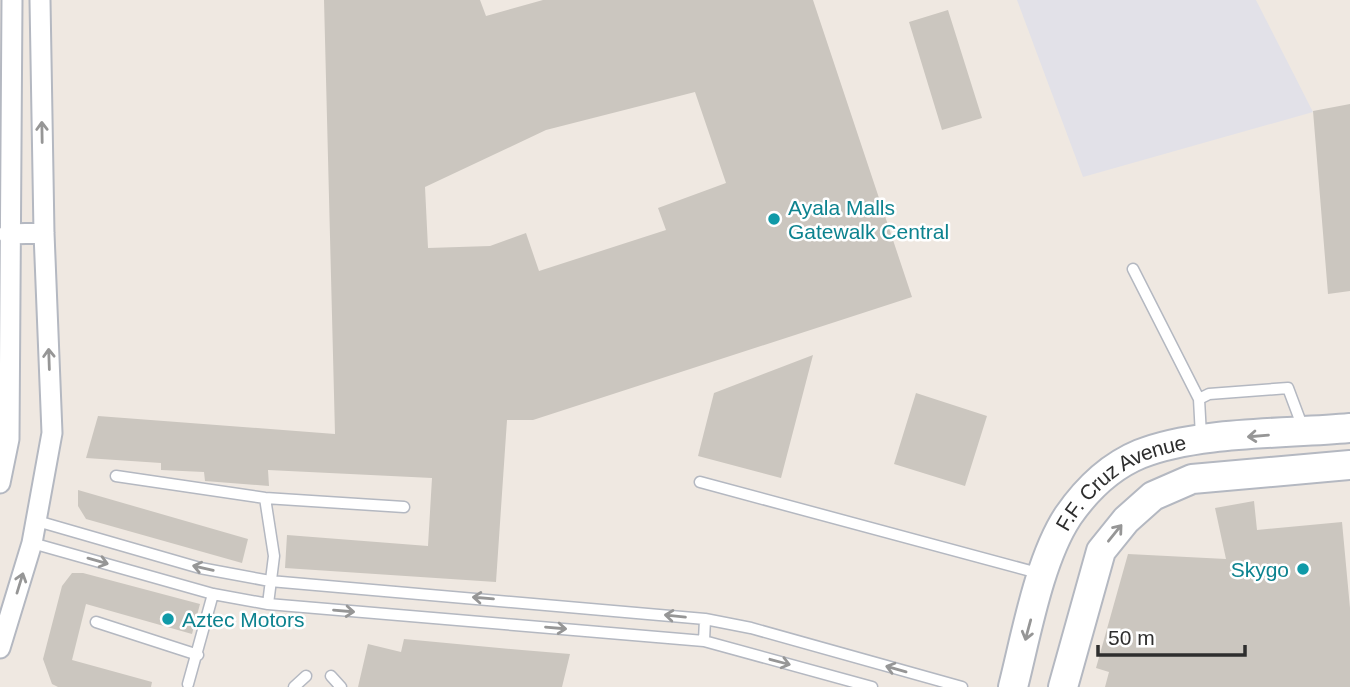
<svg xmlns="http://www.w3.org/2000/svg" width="1350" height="687" viewBox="0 0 1350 687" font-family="Arial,sans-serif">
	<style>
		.industrial { fill: #e2e1e8 }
		.building { fill: #cbc6bf; fill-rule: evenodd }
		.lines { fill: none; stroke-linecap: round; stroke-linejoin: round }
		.lane-casing { stroke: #b4b8c1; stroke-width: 13 }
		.street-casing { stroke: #b4b8c1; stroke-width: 23 }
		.secondary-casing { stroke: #b4b8c1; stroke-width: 32 }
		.lane { stroke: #fff; stroke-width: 10 }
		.street { stroke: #fff; stroke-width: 19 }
		.secondary { stroke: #fff; stroke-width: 28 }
		.oneway { stroke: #969696 }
		.culture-dot { fill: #0f9aa8; stroke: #fff; stroke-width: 2.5 }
		.labels { text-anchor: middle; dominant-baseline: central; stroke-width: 5; stroke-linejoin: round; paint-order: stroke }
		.culture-label { font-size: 21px; fill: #0d838f; stroke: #fff; text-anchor: start }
		.street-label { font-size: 21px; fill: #2e2e2e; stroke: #fff }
	</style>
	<rect width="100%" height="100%" fill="#efe8e1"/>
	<!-- industrial -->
	<path class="industrial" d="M1017 0H1256L1313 112 1083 177Z"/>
	<!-- building -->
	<path class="building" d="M324 0H480L486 16 543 0H813L912 297 533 420H507L496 582 285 568 287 535 428 546 432 478 268 470 269 486 205 481 204 472 161 470V463L86 458 98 416 335 434ZM695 92 726 183 658 208 666 230 539 271 526 233 490 246 428 248 425 187 546 130Z
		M948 10 982 118 942 130 909 22Z
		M1350 104V291L1328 294 1313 111Z
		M813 355 781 478 698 456 714 393Z
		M916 393 987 416 965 486 894 464Z
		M78 490 248 539 242 563 86 519 78 506Z
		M1254 501 1257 530 1342 522 1350 608V687H1105L1109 672 1096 668 1128 554 1226 559 1215 508Z
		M72 573H83L200 604 192 634 86 604 72 660 152 682 151 687H58L52 684 43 659 62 586Z
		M404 639 522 650 570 654 562 687H358L368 644 401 652Z"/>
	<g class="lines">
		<!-- lane casing -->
		<g class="lane-casing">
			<path id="lane" d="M1133 269 1199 399
				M1201 436 1199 399 1209 394 1288 388 1303 428
				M116 476 265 498 404 507
				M700 482 1038 573
				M265 498 274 556 268 604
				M37 521 200 568 270 581 705 619 751 628 962 687
				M32 543 213 594 268 604 704 641 872 687
				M96 622 198 655
				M704 641 705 619
				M331 676 341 687
				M188 684 213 594
				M294 687 306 676"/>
		</g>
		<!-- street casing -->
		<g class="street-casing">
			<path id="street" d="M8 234 44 233
				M0 483 9 439 12 0
				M0 648 32 543 52 433 44 233 40 0"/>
		</g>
		<!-- secondary casing -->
		<g class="secondary-casing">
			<g id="secondary">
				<path id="s1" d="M1013 687C1026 636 1039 560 1068 516 1086 490 1111 466 1140 454 1197 431 1287 434 1350 428"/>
				<path d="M1063 687 1101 551 1126 520 1153 496 1192 479 1350 465"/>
			</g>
		</g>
		<!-- lane -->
		<use href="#lane" class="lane"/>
		<!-- street -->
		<use href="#street" class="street"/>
		<!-- secondary -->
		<use href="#secondary" class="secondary"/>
	</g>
	<!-- one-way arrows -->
	<defs><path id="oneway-shaft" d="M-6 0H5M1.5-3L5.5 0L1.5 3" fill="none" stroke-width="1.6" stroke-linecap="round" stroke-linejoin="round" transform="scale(1.75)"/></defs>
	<g class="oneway">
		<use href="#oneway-shaft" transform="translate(42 132) rotate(-91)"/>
		<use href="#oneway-shaft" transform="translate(49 359) rotate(-92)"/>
		<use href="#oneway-shaft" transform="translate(1258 436) rotate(175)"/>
		<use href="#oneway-shaft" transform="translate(1115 533) rotate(-51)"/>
		<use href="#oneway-shaft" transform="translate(98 561) rotate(16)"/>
		<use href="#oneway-shaft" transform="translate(203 568) rotate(-167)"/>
		<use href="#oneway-shaft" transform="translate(20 583) rotate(-73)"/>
		<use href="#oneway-shaft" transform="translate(483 598) rotate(-175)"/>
		<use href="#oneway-shaft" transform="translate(344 611) rotate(5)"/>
		<use href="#oneway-shaft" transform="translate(675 616) rotate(-174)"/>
		<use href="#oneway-shaft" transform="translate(556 628) rotate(5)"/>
		<use href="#oneway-shaft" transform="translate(1028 630) rotate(105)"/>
		<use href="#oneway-shaft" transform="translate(780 662) rotate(15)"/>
		<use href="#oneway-shaft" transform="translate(896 669) rotate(-164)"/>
	</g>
	<!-- markers -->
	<g class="culture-dot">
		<circle cx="774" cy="219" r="7"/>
		<circle cx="1303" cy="569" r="7"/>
		<circle cx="168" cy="619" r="7"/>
	</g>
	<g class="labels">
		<!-- culture labels -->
		<g class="culture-label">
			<text x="788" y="207">Ayala Malls<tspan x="788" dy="24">Gatewalk Central</tspan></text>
			<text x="1289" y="569" text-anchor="end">Skygo</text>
			<text x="182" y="619">Aztec Motors</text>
		</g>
		<!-- street labels -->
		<g class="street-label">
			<text stroke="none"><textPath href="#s1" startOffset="245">F.F. Cruz Avenue</textPath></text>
		</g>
	</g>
	<!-- scale -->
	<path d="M1098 645v10h147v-10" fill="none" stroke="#2e2e2e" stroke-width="3.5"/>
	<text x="1108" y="645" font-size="21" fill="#2e2e2e" stroke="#ffffff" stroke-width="5" paint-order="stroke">50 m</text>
</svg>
